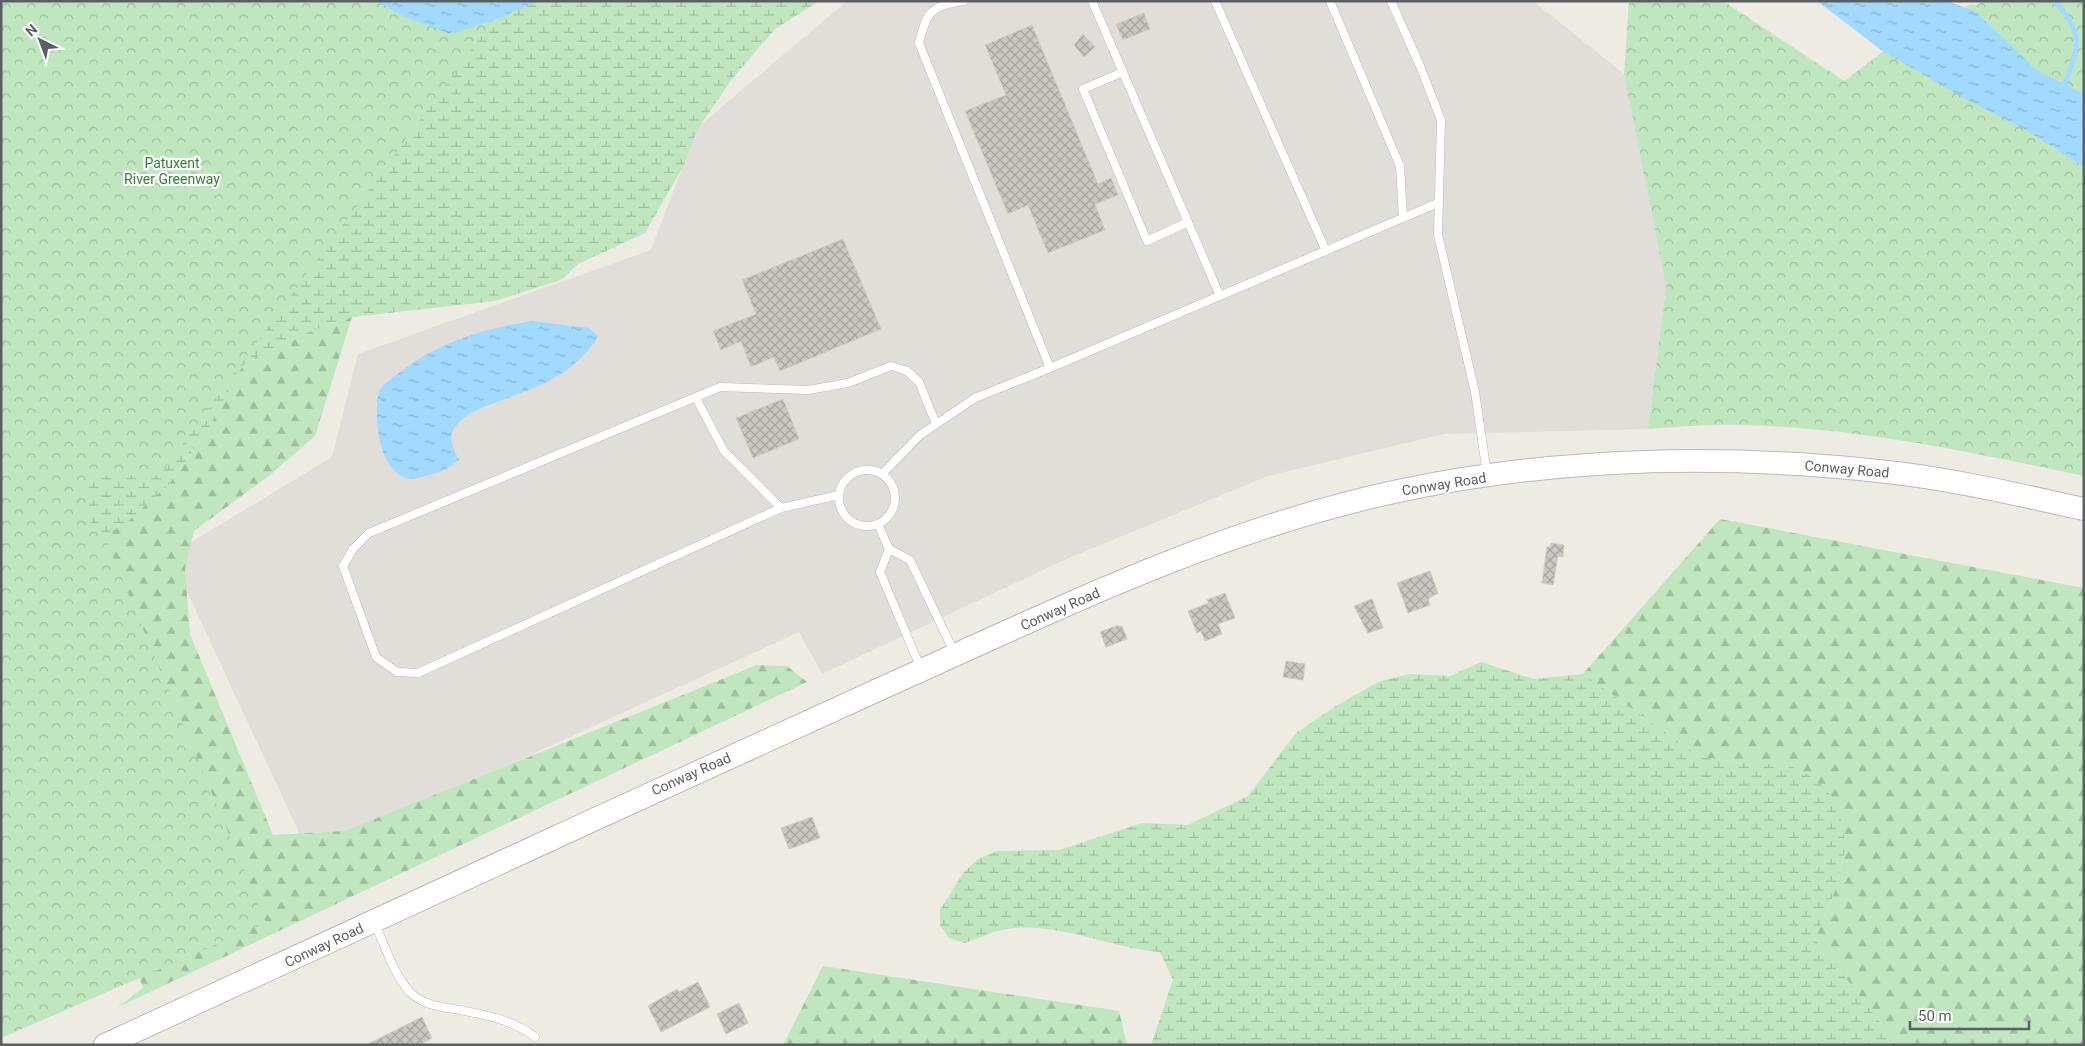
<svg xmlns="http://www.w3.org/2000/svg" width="2085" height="1046" viewBox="0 0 2085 1046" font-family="Roboto,sans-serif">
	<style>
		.industrial { fill: #e1deda }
		.forest { fill: url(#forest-firs) }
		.wetland { fill: url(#wetland-marsh) }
		.park { fill: url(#park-crowns) }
		.water { fill: url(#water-ripples) }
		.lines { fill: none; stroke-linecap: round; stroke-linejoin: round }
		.stream { stroke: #a1d9ff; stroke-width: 5 }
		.building { fill: url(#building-cross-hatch); stroke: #d2ccc0 }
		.lane-casing { stroke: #b8babf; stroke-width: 9 }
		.secondary-casing { stroke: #b6babf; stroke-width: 24 }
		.lane { stroke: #fff; stroke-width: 8 }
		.secondary { stroke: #fff; stroke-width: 22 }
		.labels { text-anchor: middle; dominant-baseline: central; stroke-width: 4.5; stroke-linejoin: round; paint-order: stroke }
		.park-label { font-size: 14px; fill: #328234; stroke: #fff }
		.street-label { font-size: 14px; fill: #5b5f63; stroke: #fff }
	</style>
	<defs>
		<pattern id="forest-firs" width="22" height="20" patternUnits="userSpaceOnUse" patternTransform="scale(1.25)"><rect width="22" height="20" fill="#bfe6be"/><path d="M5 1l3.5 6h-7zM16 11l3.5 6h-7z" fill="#9ebe9e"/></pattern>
		<pattern id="wetland-marsh" width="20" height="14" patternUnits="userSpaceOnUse" patternTransform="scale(1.25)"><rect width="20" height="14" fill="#bfe6be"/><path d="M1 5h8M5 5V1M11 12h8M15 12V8" fill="none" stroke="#9ebe9e"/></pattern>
		<pattern id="park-crowns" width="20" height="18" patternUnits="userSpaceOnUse" patternTransform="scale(1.25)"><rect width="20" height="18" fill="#bfe6be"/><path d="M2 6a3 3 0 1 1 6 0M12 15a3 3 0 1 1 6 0" fill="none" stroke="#9ebe9e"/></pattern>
		<pattern id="water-ripples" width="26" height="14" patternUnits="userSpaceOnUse" patternTransform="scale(1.25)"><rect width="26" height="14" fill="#a1d9ff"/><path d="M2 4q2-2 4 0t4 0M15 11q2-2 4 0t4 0" fill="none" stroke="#86b3d2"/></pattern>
		<pattern id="building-cross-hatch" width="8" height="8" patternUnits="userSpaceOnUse" patternTransform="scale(1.25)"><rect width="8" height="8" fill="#cac7c1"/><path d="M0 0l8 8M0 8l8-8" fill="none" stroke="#a7a5a0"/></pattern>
	</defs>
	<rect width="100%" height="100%" fill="#eeebe2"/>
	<!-- industrial -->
	<path class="industrial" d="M847 1H1533L1624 74 1666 287 1648 429 1444 434 1268 476 1064 560 822 674 799 632 310 856 170 555 332 457 358 354 651 250 698 127Z"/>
	<!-- forest -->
	<path class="forest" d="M352 317 315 436 270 475 194 531 185 569 190 634 273 835 345 831 757 665 787 666 807 682 118 1007 143 988 1 567 169 484 208 429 243 364 291 338Z
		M1720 519 2084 588V1045H1898L1815 939 1834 893 1846 848 1787 764H1755L1700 757 1583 674Z
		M823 966 1119 1011 1127 1045H783Z"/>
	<!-- wetland -->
	<path class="wetland" d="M538 1H819L775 29 732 79 697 130 684 165 645 233 578 264 561 280 495 301 352 317 291 338 243 365 208 429 169 484 123 526 45 559 1 380 450 34 499 19Z
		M1481 662 1534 679 1583 674 1700 757 1755 764H1787L1816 779 1838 804 1846 848 1834 893 1815 939 1898 1045H1151L1173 980 1160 952C1108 948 1049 917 998 931 987 934 976 939 965 943L949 938 940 925V910L963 873 978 859 997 851 1059 850 1142 823 1188 825 1248 796 1295 734 1334 707 1378 682 1409 674 1450 676Z"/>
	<!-- park -->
	<path class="park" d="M1 1H507L160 475H86L87 518 105 538 266 923 1 1038Z
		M1629 1H1723L1844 81 1905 35 1971 4 1977 5 1984 1H2084V476C1971 452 1855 427 1739 425 1709 424 1678 427 1648 429L1666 287 1624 74Z"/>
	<!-- water -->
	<path class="water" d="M375 1H538L499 19 450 34 403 16Z
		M1817 1H1947L1976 12 2035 69 2084 94V167L2024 129 1964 98 1881 50Z
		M533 321 589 328 598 336C582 366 547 384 516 395 498 402 466 411 455 427 447 438 454 450 459 460 448 469 442 472 429 475 424 476 415 480 410 479 385 474 378 441 377 420 377 411 376 398 380 390 386 381 395 376 403 370 442 341 486 328 533 321Z"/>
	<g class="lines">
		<!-- stream -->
		<path class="stream" d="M2055 1C2085 36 2079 46 2063 89"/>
	</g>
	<!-- building -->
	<path class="building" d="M1144 13 1150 29 1123 40 1116 24Z
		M1032 25 1098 184 1111 178 1118 195 1095 204 1105 230 1048 253 1028 205 1008 214 965 111 1006 95 985 45Z
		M1083 34 1095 47 1084 57 1074 45Z
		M843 239 881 329 780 371 774 357 751 367 741 341 721 350 713 331 756 314 742 280Z
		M783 399 799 439 753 458 736 418Z
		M1551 543 1564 545 1563 557 1558 556 1553 585 1542 583 1547 547H1550Z
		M1430 571 1438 593 1428 599 1430 605 1408 613 1397 583Z
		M1225 593 1235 618 1218 624 1222 634 1205 641 1201 631 1197 633 1188 611 1209 603 1207 600Z
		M1372 599 1383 628 1368 633 1354 606Z
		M1116 626H1122L1127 639 1106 647 1100 632Z
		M1286 661 1305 664 1303 680 1283 677Z
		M812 817 820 838 789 849 781 828Z
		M698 982 710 1007 661 1032 648 1006 677 989 679 992Z
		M739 1003 748 1023 726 1034 717 1014Z
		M422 1017 432 1038 419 1045H366Z"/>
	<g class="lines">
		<!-- lane casing -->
		<g class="lane-casing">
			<path id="lane" d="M1092 1 1220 296
				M1215 1 1326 251
				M1330 1 1400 166 1403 218
				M1391 1 1420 66 1441 120 1438 235 1475 392 1487 474
				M1123 72 1083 89 1147 241 1188 222
				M1050 368 1438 203
				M696 398 724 451 781 508
				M839 498a28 28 0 1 1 56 0a28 28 0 1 1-56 0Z
				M882 474 920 435 975 398 1050 368 919 43C926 12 932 5 964 1
				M839 495 781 508 418 673 397 672 376 657 343 566 353 549 369 533 720 387 808 390 848 383 891 366 907 371 919 382 936 424
				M878 524 889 549 910 560 955 654
				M889 549 880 572 921 669
				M375 924C385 946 394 975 410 992 424 1006 442 1007 460 1010 486 1015 513 1020 535 1037"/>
		</g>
		<!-- secondary casing -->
		<g class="secondary-casing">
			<path id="secondary" d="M105 1045C365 927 622 805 882 688 1052 612 1220 528 1403 490 1561 457 1728 454 1887 472 1953 479 2019 495 2084 509"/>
		</g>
		<!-- lane -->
		<use href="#lane" class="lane"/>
		<!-- secondary -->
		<use href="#secondary" class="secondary"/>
	</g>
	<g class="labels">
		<!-- park labels -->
		<g class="park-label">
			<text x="172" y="163">Patuxent<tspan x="172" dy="16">River Greenway</tspan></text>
		</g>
		<!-- street labels -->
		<g class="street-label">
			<text transform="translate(1847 469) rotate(5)">Conway Road</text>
			<text transform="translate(1444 484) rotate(-9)">Conway Road</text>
			<text transform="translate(1060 609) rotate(-24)">Conway Road</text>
			<text transform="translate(691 774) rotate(-24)">Conway Road</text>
			<text transform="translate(324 945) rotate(-25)">Conway Road</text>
		</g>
	</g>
	<!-- border -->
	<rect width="2085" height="1046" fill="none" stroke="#5b5f63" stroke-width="5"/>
	<!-- north arrow -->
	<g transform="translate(40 40) rotate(318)" stroke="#ffffff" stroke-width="4" paint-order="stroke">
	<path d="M0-4L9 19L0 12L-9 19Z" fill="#5b5f63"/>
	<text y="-8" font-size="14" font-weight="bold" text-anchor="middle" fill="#5b5f63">N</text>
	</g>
	<!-- scale -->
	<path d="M1910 1021v8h119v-8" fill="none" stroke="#5b5f63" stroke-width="2.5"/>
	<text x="1918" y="1021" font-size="15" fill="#5b5f63" stroke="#ffffff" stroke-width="4" paint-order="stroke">50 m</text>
</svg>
